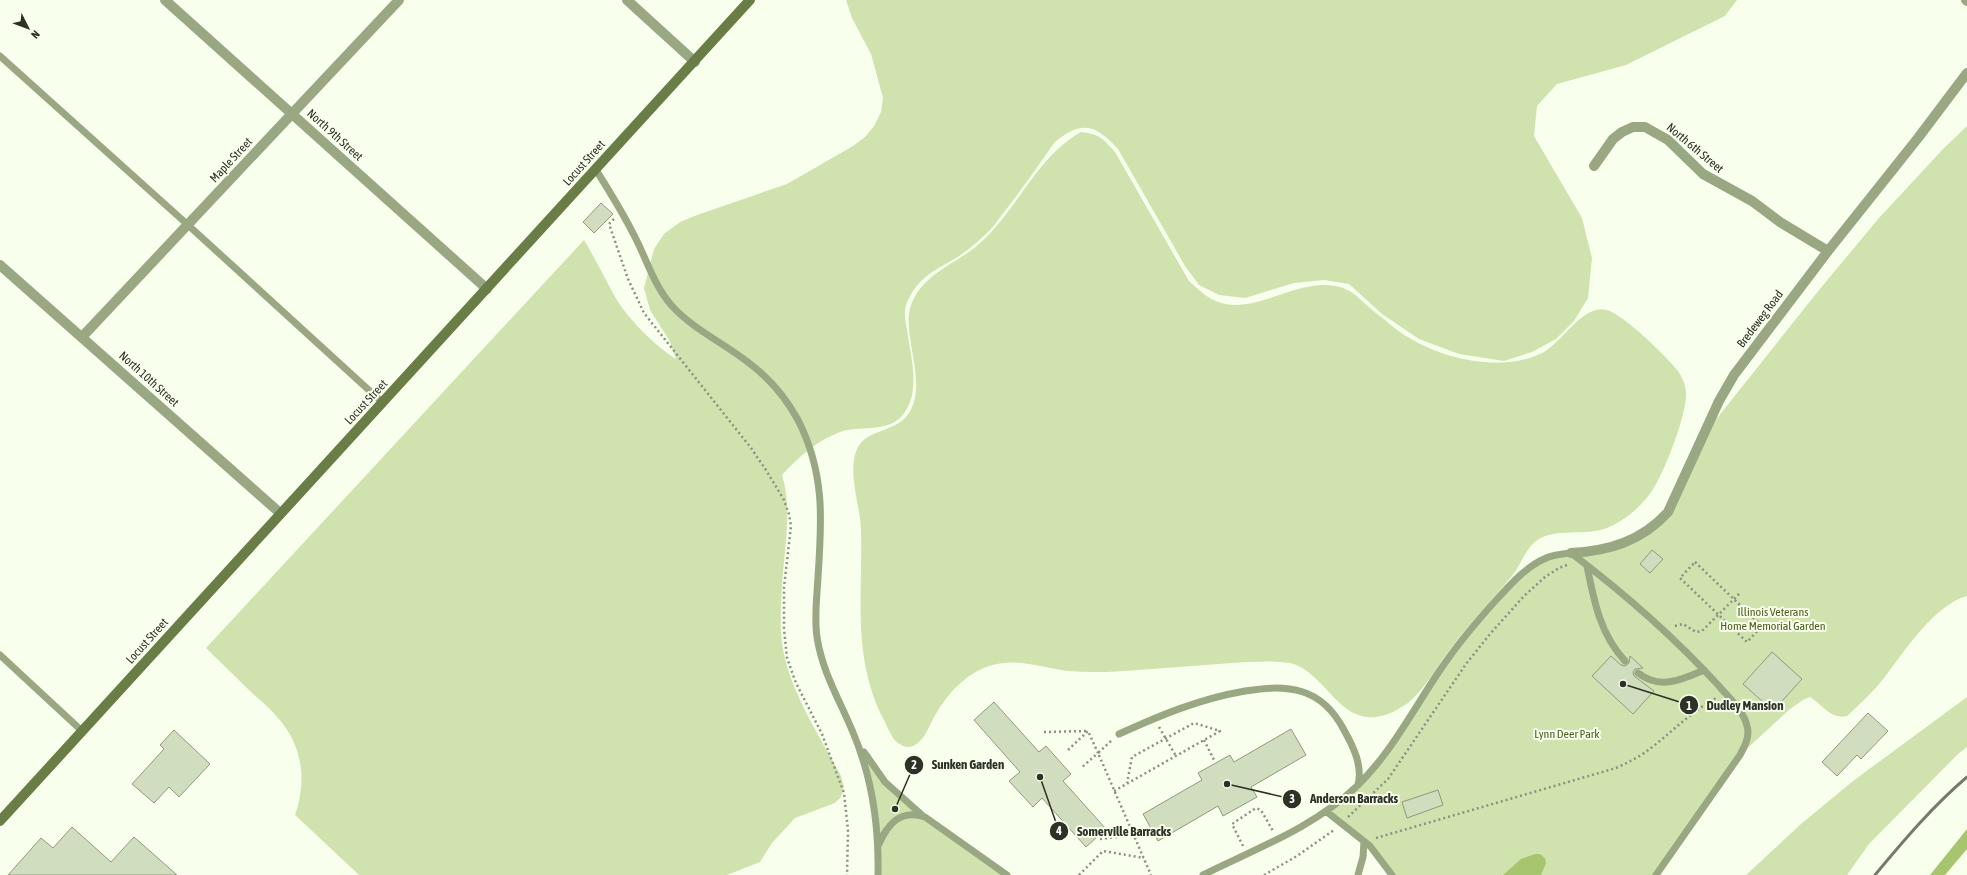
<svg xmlns="http://www.w3.org/2000/svg" width="1967" height="875" viewBox="0 0 1967 875" font-family="'Asap Condensed',sans-serif">
	<style>
		.green { fill: #d0e3af }
		.water { fill: #a7c56e }
		.building { fill: #d1ddbf; stroke: #8f9a7d }
		.lines { fill: none; stroke-linecap: round; stroke-linejoin: round }
		.path { stroke: #8b9082; stroke-width: 2.5; stroke-dasharray: 2 3; stroke-linecap: butt }
		.lane { stroke: #99a782; stroke-width: 7 }
		.street { stroke: #99a782; stroke-width: 10 }
		.secondary { stroke: #6b7d47; stroke-width: 10 }
		.rail { stroke: #757a6c; stroke-width: 3 }
		.labels { text-anchor: middle; dominant-baseline: central; stroke-width: 4; stroke-linejoin: round; paint-order: stroke }
		.street-label { font-size: 12px; fill: #2d3126; stroke: #f8ffec }
		.park-label { font-size: 12px; fill: #4a5d1f; stroke: #f8ffec }
		.leader { fill: none; stroke: #2d3126; stroke-width: 1.5 }
		.callout-dot { fill: #2d3126; stroke: #f8ffec; stroke-width: 1.5 }
		.mark-label { font-size: 12px; text-anchor: middle; font-weight: bold; fill: #fff }
		.callout-label { font-size: 13px; text-anchor: middle; font-weight: bold; fill: #2d3126; stroke: #f8ffec; stroke-width: 4; stroke-linejoin: round; paint-order: stroke }
	</style>
	<rect width="100%" height="100%" fill="#f8ffec"/>
	<!-- green -->
	<path class="green" d="M846 0H1737L1725 16 1626 65 1557 84 1537 106 1534 136 1582 218 1592 258 1588 298 1574 321 1556 339 1532 352 1504 361 1459 354 1419 339 1382 314 1349 284 1324 280 1294 283 1245 298 1219 295 1199 285 1185 266 1118 149C1095 124 1081 120 1054 143 1039 165 1024 186 1008 207 1001 215 995 226 987 233 978 242 967 251 956 258 934 271 920 276 908 300 903 310 905 320 907 330 911 358 922 394 901 417 885 433 859 425 840 432 816 441 799 457 782 475 790 500 787 526 785 553 782 579 780 605 781 632 783 681 818 733 841 776L844 787 841 797 835 803 795 818 772 843 760 862 727 875H359L295 815C307 781 303 746 278 718 271 709 261 701 252 693 237 678 221 663 206 648L584 240C595 258 604 277 614 295 626 317 654 345 676 359L669 340 650 310 644 288 654 249 664 234 680 222 697 215 787 184 853 146 865 137 874 126 881 112 883 98 871 54 852 18Z
		M1967 126V596C1934 605 1904 652 1884 678 1873 692 1860 704 1847 716 1831 720 1823 705 1810 697L1803 700 1790 709 1740 755 1656 875H1392L1385 863 1327 812 1370 772 1439 671 1505 591 1544 559 1605 549 1658 524 1702 437 1819 290 1879 218 1943 149Z
		M1081 132C1099 134 1103 138 1115 152L1189 281C1198 289 1207 298 1218 302 1257 316 1301 274 1343 288 1357 293 1368 308 1380 316 1389 323 1398 332 1408 337 1437 355 1475 365 1509 362 1520 361 1532 358 1542 353 1563 342 1583 303 1607 310 1624 315 1666 356 1678 371 1682 377 1686 385 1686 393 1687 415 1664 473 1652 491 1641 507 1624 521 1607 528 1582 538 1548 524 1530 547 1523 556 1519 567 1512 576 1492 600 1470 623 1451 648 1437 666 1426 688 1408 703 1399 709 1387 716 1376 717 1338 722 1324 671 1290 663 1272 660 1250 662 1232 663 1201 665 1170 668 1138 670 1115 672 1092 673 1068 671 1053 669 1038 665 1022 663 983 659 957 680 937 712 931 721 927 735 919 742 912 748 906 749 898 743 893 740 888 729 886 724 851 660 863 598 861 529 860 505 847 471 857 449 867 429 890 433 905 418 932 389 900 335 911 305 922 274 956 264 979 244 1017 211 1036 157 1081 132Z
		M1967 697V747L1957 755 1869 844 1847 875H1746L1801 824 1853 781Z
		M869 761 898 796 1007 875H878L879 846 866 767Z"/>
	<!-- water -->
	<path class="water" d="M1967 829V849L1945 875H1930Z
		M1535 854H1540L1545 858 1546 863 1541 875H1503L1521 859Z"/>
	<!-- building -->
	<path class="building" d="M601 203 613 214 594 233 583 222Z
		M1652 550 1663 559 1650 573 1640 564Z
		M1772 652 1802 679 1773 711 1743 684Z
		M1611 656 1621 665 1625 666 1629 663 1630 656 1643 668 1635 669 1633 672 1634 676 1654 691 1633 714 1592 676Z
		M994 702 1039 752 1046 746 1071 774 1063 781 1106 829 1086 847 1042 798 1033 807 1009 781 1020 772 974 720Z
		M1868 713 1888 731 1861 759 1857 755 1837 776 1822 762Z
		M1291 729 1306 755 1251 787 1257 797 1223 816 1218 806 1158 841 1143 814 1202 780 1198 773 1230 755 1234 762Z
		M174 730 210 764 179 797 169 787 154 803 132 784 164 749 160 745Z
		M1438 790 1443 805 1407 818 1402 802Z
		M72 827 111 862 134 837 177 875H8L41 838 53 848Z"/>
	<g class="lines">
		<!-- path -->
		<path class="path" d="M614 219 609 224 628 279 644 313 751 448 766 470 784 500 789 514 791 526 784 587V629L787 658 796 683 822 734 844 793 848 830 847 875
			M1695 562 1762 626 1747 642 1680 578Z
			M1675 626 1683 624 1696 632 1702 631 1740 593
			M1159 727 1176 756
			M1044 732 1087 731
			M1204 740 1214 760
			M1111 741 1098 753 1151 875
			M1068 750 1088 731 1098 753 1081 768
			M1114 791 1220 731 1194 723 1132 757 1127 783
			M1348 817 1388 779 1466 664 1490 634 1524 596 1545 577 1559 568 1567 565
			M1376 838 1616 768C1629 762 1641 756 1651 748 1673 731 1692 711 1716 698
			M1100 839 1134 835 1147 827
			M1243 846 1232 824 1256 808 1261 810 1273 831
			M1079 875 1103 851 1144 858
			M1264 875 1297 856 1334 830"/>
		<!-- lane -->
		<path class="lane" d="M0 56 188 225 383 403
			M596 170C610 192 624 215 636 239 647 261 655 287 672 306 694 330 724 343 749 363 769 378 786 398 798 420 825 473 822 520 818 577 817 597 814 617 817 637 822 671 839 699 852 730 872 776 879 826 878 875
			M1587 566C1594 601 1600 634 1625 661
			M0 655 82 731
			M1638 673C1660 690 1681 680 1704 670
			M1119 734C1161 715 1199 699 1245 691 1265 688 1283 686 1303 692 1322 698 1335 713 1344 730 1353 746 1363 766 1358 785
			M864 752 885 782 922 815
			M1327 812 1370 846 1392 875
			M879 844C888 823 901 809 925 817L1007 875
			M1203 875C1257 848 1313 828 1357 786 1390 754 1412 712 1438 673 1456 646 1476 622 1498 598 1511 584 1526 567 1544 559 1552 555 1562 554 1571 553 1624 593 1674 637 1719 686 1728 697 1744 711 1747 726 1750 736 1745 746 1740 755L1656 875
			M1358 875 1363 857 1364 842"/>
		<!-- street -->
		<path class="street" d="M165 0 487 289
			M627 0 695 62
			M1966 0 1967 1
			M1594 166 1613 139 1622 132 1633 127H1645L1668 140 1703 174 1752 201 1780 222 1828 251
			M0 265 280 513
			M82 337 399 0
			M1571 553C1609 551 1642 541 1668 512L1719 401 1734 375 1828 251 1918 138 1967 73"/>
		<!-- secondary -->
		<path class="secondary" d="M0 821 750 0"/>
		<!-- rail -->
		<path class="rail" d="M1875 875C1904 840 1933 806 1967 777"/>
	</g>
	<g class="labels">
		<!-- street labels -->
		<g class="street-label">
			<text transform="translate(335 135) rotate(42)">North 9th Street</text>
			<text transform="translate(1695 148) rotate(40)">North 6th Street</text>
			<text transform="translate(231 160) rotate(-47)">Maple Street</text>
			<text transform="translate(584 163) rotate(-48)">Locust Street</text>
			<text transform="translate(1760 319) rotate(-53)">Bredeweg Road</text>
			<text transform="translate(149 379) rotate(42)">North 10th Street</text>
			<text transform="translate(366 402) rotate(-47)">Locust Street</text>
			<text transform="translate(147 641) rotate(-48)">Locust Street</text>
		</g>
		<!-- park labels -->
		<g class="park-label">
			<text x="1773" y="612">Illinois Veterans<tspan x="1773" dy="14">Home Memorial Garden</tspan></text>
			<text x="1567" y="734">Lynn Deer Park</text>
		</g>
	</g>
	<!-- callouts -->
	<path class="leader" d="M1623 684L1689 705M895 809L914 765M1227 784L1292 799M1040 777L1059 831"/>
	<g class="callout-dot">
		<circle cx="1623" cy="684" r="4"/>
		<circle cx="895" cy="809" r="4"/>
		<circle cx="1227" cy="784" r="4"/>
		<circle cx="1040" cy="777" r="4"/>
		<circle cx="1689" cy="705" r="10"/>
		<circle cx="914" cy="765" r="10"/>
		<circle cx="1292" cy="799" r="10"/>
		<circle cx="1059" cy="831" r="10"/>
	</g>
	<g class="mark-label">
		<text x="1689" y="710">1</text>
		<text x="914" y="769">2</text>
		<text x="1292" y="803">3</text>
		<text x="1059" y="835">4</text>
	</g>
	<g class="callout-label">
		<text x="1745" y="710">Dudley Mansion</text>
		<text x="968" y="769">Sunken Garden</text>
		<text x="1354" y="803">Anderson Barracks</text>
		<text x="1124" y="836">Somerville Barracks</text>
	</g>
	<!-- north arrow -->
	<g transform="translate(28 28) rotate(132)" stroke="#f8ffec" stroke-width="3" paint-order="stroke">
	<path d="M0-3L7 15L0 10L-7 15Z" fill="#2d3126"/>
	<text y="-6" font-size="11" font-weight="bold" text-anchor="middle" fill="#2d3126">N</text>
	</g>
</svg>
